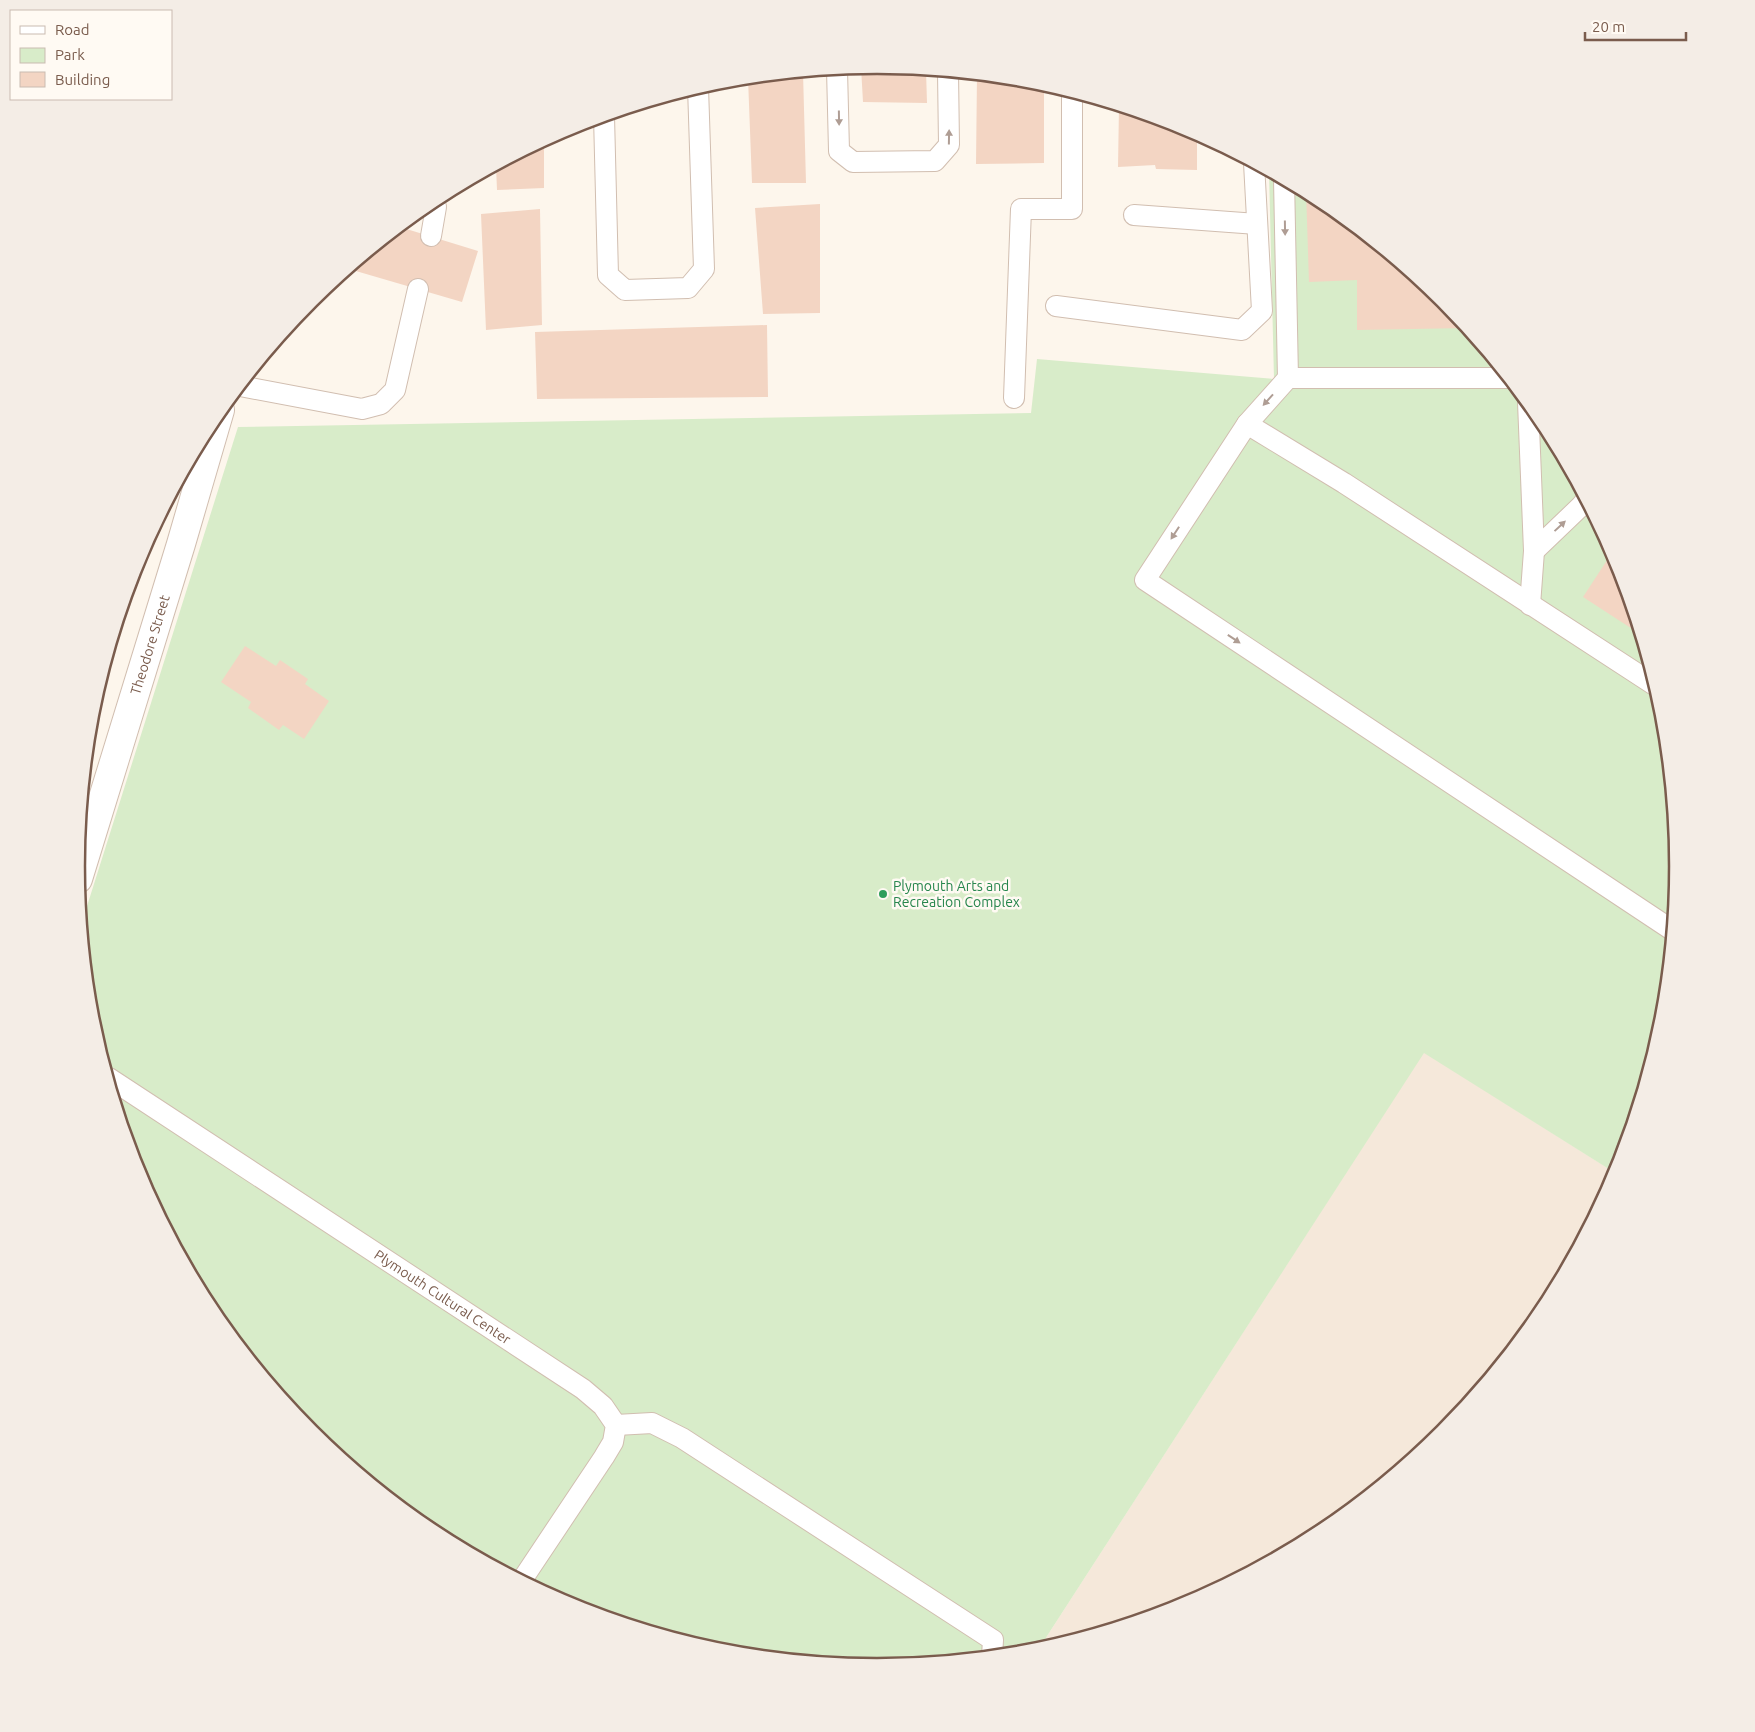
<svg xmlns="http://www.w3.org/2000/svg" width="1755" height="1732" viewBox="0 0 1755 1732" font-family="Ubuntu,sans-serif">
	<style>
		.residential { fill: #f5e8da }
		.green { fill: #d8ecc9 }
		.building { fill: #f3d5c3 }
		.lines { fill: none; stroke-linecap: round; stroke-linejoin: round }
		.lane-casing { stroke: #d1beb0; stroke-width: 22 }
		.street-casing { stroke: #d1beb0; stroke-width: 30 }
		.lane { stroke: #fff; stroke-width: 20 }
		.street { stroke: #fff; stroke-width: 28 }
		.oneway { fill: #af9d94 }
		.leisure-dot { fill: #2e9e5b; stroke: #fffaf3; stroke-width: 2 }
		.labels { text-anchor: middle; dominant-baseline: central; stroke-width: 5; stroke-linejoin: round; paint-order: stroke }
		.street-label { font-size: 14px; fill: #7a5c4d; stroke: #fffaf3 }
		.leisure-label { font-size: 14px; fill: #27864d; stroke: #fffaf3; text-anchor: start }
		.rim { fill: none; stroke: #7a5c4d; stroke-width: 2.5 }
	</style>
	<rect width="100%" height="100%" fill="#fdf6ec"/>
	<!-- residential -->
	<path class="residential" d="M1424 1052 1617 1174 1543 1311 1444 1433 1322 1532 1184 1606 1038 1650Z"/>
	<!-- green -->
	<path class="green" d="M1269 171 1323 200 1444 300 1544 421 1618 560 1663 710 1678 866 1663 1023 1623 1154 1612 1171 1424 1053 1038 1650 877 1667 721 1652 571 1606 432 1532 311 1432 211 1311 137 1172 92 1022 82 922 238 427 1031 413 1037 359 1274 379Z"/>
	<!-- building -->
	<path class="building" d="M878 65 926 70 927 103 863 102 861 67Z
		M803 72 806 183H752L748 78Z
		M977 75 1034 80 1044 83V163L976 164Z
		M1119 106 1184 126 1197 133V170L1156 169 1155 165 1118 167Z
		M544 141V188L497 190 496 166Z
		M1306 191 1323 200 1444 300 1467 328 1357 330V280L1309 282Z
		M820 204V313L763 314 755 208Z
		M540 209 542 325 486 330 481 214Z
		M400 227 478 251 462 302 349 269Z
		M767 325 768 397 537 399 535 332Z
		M1613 551 1618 560 1640 634 1583 597Z
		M245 646 276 666 280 660 308 679 305 684 329 701 304 739 283 725 279 730 248 708 251 702 221 682Z"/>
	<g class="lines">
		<!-- lane casing -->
		<g class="lane-casing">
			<g id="lane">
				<path d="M837 69 839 151 853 162 935 161 949 145 948 72"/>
				<path d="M604 116 608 275 625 290 688 288 704 269 698 87"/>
				<path d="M1284 179 1288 378 1247 424 1145 580 1672 930"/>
				<path d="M431 201 436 207 431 236"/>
				<path d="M1134 215 1257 224"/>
				<path d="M1056 306 1242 330 1262 311 1254 163"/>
				<path d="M1288 378H1509"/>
				<path d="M240 386 362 409 381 404 395 390 418 289"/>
				<path d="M1014 398 1021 209H1072V92"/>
				<path d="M1528 402 1534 551 1530 605"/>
				<path d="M1247 424 1344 483 1656 686"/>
				<path d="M1534 551 1581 506 1586 500"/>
				<path id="s1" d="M109 1078 583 1389 603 1406 616 1425 613 1442 604 1457 522 1580"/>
				<path d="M616 1425 652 1423 682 1438 993 1640 992 1656"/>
			</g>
		</g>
		<!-- street casing -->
		<g class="street-casing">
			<g id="street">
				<path id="s2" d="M78 879 181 544 220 410"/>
			</g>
		</g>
		<!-- lane -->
		<use href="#lane" class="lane"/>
		<!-- street -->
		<use href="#street" class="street"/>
	</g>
	<!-- one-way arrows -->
	<defs><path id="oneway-solid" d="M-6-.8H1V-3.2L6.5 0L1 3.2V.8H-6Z" transform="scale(1.25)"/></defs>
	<g class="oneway">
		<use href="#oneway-solid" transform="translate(839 118) rotate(89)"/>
		<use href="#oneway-solid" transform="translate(949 137) rotate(-89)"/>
		<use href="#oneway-solid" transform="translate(1285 228) rotate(89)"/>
		<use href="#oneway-solid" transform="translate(1268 400) rotate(132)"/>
		<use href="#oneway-solid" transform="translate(1560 526) rotate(-43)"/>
		<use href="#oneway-solid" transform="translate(1175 533) rotate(123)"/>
		<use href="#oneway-solid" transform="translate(1234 639) rotate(34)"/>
	</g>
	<!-- markers -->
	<circle class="leisure-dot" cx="883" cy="894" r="5"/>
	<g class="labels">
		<!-- street labels -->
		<g class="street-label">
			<text stroke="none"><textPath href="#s2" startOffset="245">Theodore Street</textPath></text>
			<text stroke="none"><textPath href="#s1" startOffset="399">Plymouth Cultural Center</textPath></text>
		</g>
		<!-- leisure labels -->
		<g class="leisure-label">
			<text x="893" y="886">Plymouth Arts and<tspan x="893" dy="16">Recreation Complex</tspan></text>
		</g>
	</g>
	<!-- crop -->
	<path d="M0 0H1755V1732H0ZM85 866a792 792 0 1 1 1584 0a792 792 0 1 1-1584 0Z" fill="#f4ede6" fill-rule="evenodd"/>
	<path class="rim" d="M85 866a792 792 0 1 1 1584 0a792 792 0 1 1-1584 0Z"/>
	<!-- legend -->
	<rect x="10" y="10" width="162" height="90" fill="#fffaf3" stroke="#cabbb1"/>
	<rect x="20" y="26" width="25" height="8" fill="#ffffff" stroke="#cabbb1"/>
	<text x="55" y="35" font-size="15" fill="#7a5c4d">Road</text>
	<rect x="20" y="48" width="25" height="15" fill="#d8ecc9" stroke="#cabbb1"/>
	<text x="55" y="60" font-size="15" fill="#7a5c4d">Park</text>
	<rect x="20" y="72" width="25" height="15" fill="#f3d5c3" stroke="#cabbb1"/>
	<text x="55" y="85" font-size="15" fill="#7a5c4d">Building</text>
	<!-- scale -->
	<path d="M1585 32v8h101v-8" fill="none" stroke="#7a5c4d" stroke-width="2.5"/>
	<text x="1592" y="32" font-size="15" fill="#7a5c4d" stroke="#fffaf3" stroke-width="4" paint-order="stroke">20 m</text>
</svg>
